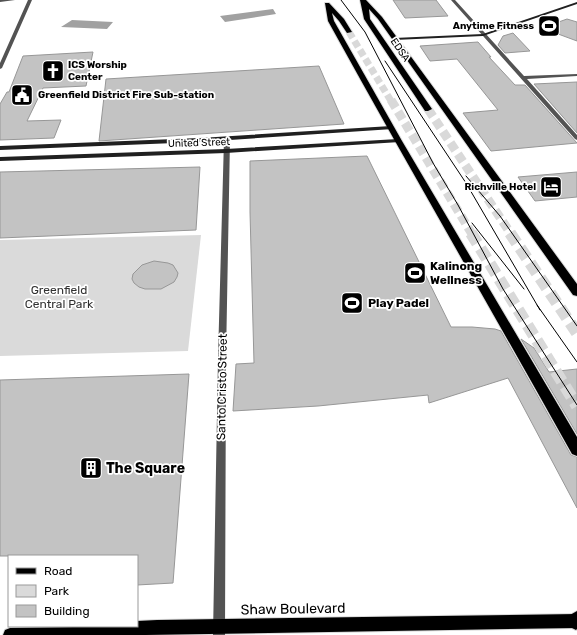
<svg xmlns="http://www.w3.org/2000/svg" width="577" height="635" viewBox="0 0 577 635" font-family="Rubik,sans-serif">
	<style>
		.green { fill: #dadada }
		.water { fill: #a1a1a1 }
		.building { fill: #c3c3c3; stroke: #979797 }
		.lines { fill: none; stroke-linecap: round; stroke-linejoin: round }
		.highway-tunnel-far2 { stroke: #d9d9d9; stroke-width: 7; stroke-dasharray: 7 3.5; stroke-linecap: butt }
		.highway-tunnel-far1 { stroke: #d9d9d9; stroke-width: 9; stroke-dasharray: 9 4.5; stroke-linecap: butt }
		.highway-tunnel { stroke: #d9d9d9; stroke-width: 12; stroke-dasharray: 12 6; stroke-linecap: butt }
		.primary-casing { stroke: #dbdbdb; stroke-width: 2 }
		.highway-casing { stroke: #dbdbdb; stroke-width: 2 }
		.street { fill: #535353; fill-rule: evenodd }
		.secondary { fill: #202020; fill-rule: evenodd }
		.primary { fill: #000; fill-rule: evenodd }
		.highway { fill: #000; fill-rule: evenodd }
		.tram { stroke: #000; stroke-width: 1 }
		.labels { text-anchor: middle; dominant-baseline: central; stroke-width: 3.5; stroke-linejoin: round; paint-order: stroke }
		.far-poi-label { font-size: 10px; font-weight: bold; fill: #000; stroke: #fff; text-anchor: end }
		.far-street-label { font-size: 10px; fill: #000; stroke: #fff }
		.poi-label { font-size: 12px; font-weight: bold; fill: #000; stroke: #fff; text-anchor: start }
		.park-label { font-size: 12px; fill: #313131; stroke: #fff }
		.street-label { font-size: 12px; fill: #000; stroke: #fff }
		.near-poi-label { font-size: 14px; font-weight: bold; fill: #000; stroke: #fff; text-anchor: start }
		.near-street-label { font-size: 14px; fill: #000; stroke: #fff }
	</style>
	<rect width="100%" height="100%" fill="#fff"/>
	<!-- green -->
	<path class="green" d="M201 235 188 351 0 356V240Z"/>
	<!-- water -->
	<path class="water" d="M273 9 276 14 225 22 220 16Z
		M72 20 113 22 107 29 61 27Z"/>
	<!-- building -->
	<path class="building" d="M393 0H436L448 16 405 18Z
		M567 19 577 22V41L542 28Z
		M513 33 530 51 505 53 498 45 503 36Z
		M478 42 491 57H489L515 85H525L577 143 491 151 463 113 498 110 457 59 430 61 420 46Z
		M93 52 86 86 43 88 27 121 61 120 54 138 0 140V104L7 92H9L23 56Z
		M319 66 344 124 99 141 106 79Z
		M577 82V133L534 84Z
		M367 156 451 327H472L495 329 501 331 571 455 577 457V508L508 378 429 403 428 395 318 406 233 411 236 364 254 363 250 212V161Z
		M200 167 196 230 0 238V172Z
		M577 172V197L535 201 518 177Z
		M154 261 168 263 173 265 178 273 177 277 174 282 161 289H145L139 287 134 283 132 279 133 274 142 265Z
		M521 339 534 348 549 372 577 369V434Z
		M189 374 173 583 137 585V556H0V380Z"/>
	<g class="lines">
		<!-- highway-tunnel-far2 -->
		<path class="highway-tunnel-far2" d="M349 32 391 101"/>
		<!-- highway-tunnel-far1 -->
		<path class="highway-tunnel-far1" d="M391 100 472 234
			M428 109 511 234"/>
		<!-- highway-tunnel -->
		<path class="highway-tunnel" d="M471 233 577 406
			M510 233 577 333"/>
		<!-- primary casing -->
		<g class="primary-casing">
			<path id="primary" d="M577 614V628L146 635H3L5 630 10 628 137 626V621L157 620Z"/>
		</g>
		<!-- highway casing -->
		<g class="highway-casing">
			<path id="highway" d="M360 0H366L382 17 577 284V296L573 295 378 19 369 9 370 19 432 109 428 111H425L364 19Z
				M325 3H329L344 19 352 32 347 33 339 21 332 13 334 21 402 141 577 437V456L572 454C491 309 408 166 328 21Z
				M577 611V629L576 630 570 627 567 621 570 615Z"/>
		</g>
		<!-- street -->
		<path class="street" d="M0 0H15L0 2Z
			M28 0H32L2 68 0 69V63Z
			M451 0H455L524 76 577 74V76L527 79 577 135V140L575 139Z
			M227 137 230 139 226 358 225 635H213L218 358 224 139Z"/>
		<!-- secondary -->
		<path class="secondary" d="M577 2V4L483 36 394 40 392 39 394 38 483 34Z
			M391 126 393 127V129L200 142 0 150V146L200 138Z
			M398 139 401 141 400 142 226 153 0 161V157L226 149Z"/>
		<!-- primary -->
		<use href="#primary" class="primary"/>
		<!-- highway -->
		<use href="#highway" class="highway"/>
		<!-- tram -->
		<path class="tram" d="M341 0 365 32 433 163 458 205 503 289 577 405
			M385 61 466 183 540 310
			M466 176 500 216 577 326
			M472 223 524 289
			M537 305 577 362"/>
	</g>
	<!-- icons -->
	<defs>
		<g id="stadium-square" transform="scale(1.15)"><rect x="-9" y="-9" width="18" height="18" rx="4" fill="#000" stroke="#fff"/><path d="M0-5a6.5 5 0 1 0 0 10a6.5 5 0 1 0 0-10ZM-3.5-1.8h7v3.6h-7Z" fill="#fff"/></g>
		<g id="church-square" transform="scale(1.15)"><rect x="-9" y="-9" width="18" height="18" rx="4" fill="#000" stroke="#fff"/><path d="M-1.2-6h2.4v3.5h3.3v2.4h-3.3V6h-2.4V-.1h-3.3v-2.4h3.3Z" fill="#fff"/></g>
		<g id="civic-square" transform="scale(1.15)"><rect x="-9" y="-9" width="18" height="18" rx="4" fill="#000" stroke="#fff"/><path d="M-.6-6.5H3V-4.5H.6V-3L4-1V1h2V6H-6V1h2V-1L-.6-3ZM-1.2 2.5V6h2.4V2.5Z" fill="#fff"/></g>
		<g id="hotel-square" transform="scale(1.15)"><rect x="-9" y="-9" width="18" height="18" rx="4" fill="#000" stroke="#fff"/><path d="M-6-4.5h1.5V1H6V5H4.5V3h-9V5H-6ZM-4 0a1.8 1.8 0 1 1 3.6 0ZM.5 0V-2.5h3Q6-2.5 6 0Z" fill="#fff"/></g>
		<g id="building-square" transform="scale(1.15)"><rect x="-9" y="-9" width="18" height="18" rx="4" fill="#000" stroke="#fff"/><path d="M-4-6H4V6H1V3H-1V6H-4ZM-2.5-4.3h1.7v1.8h-1.7ZM.8-4.3h1.7v1.8H.8ZM-2.5-1h1.7V.8h-1.7ZM.8-1h1.7V.8H.8Z" fill="#fff"/></g>
	</defs>
	<g fill-rule="evenodd">
		<use href="#stadium-square" x="549" y="26"/>
		<use href="#church-square" x="53" y="71"/>
		<use href="#civic-square" x="22" y="95"/>
		<use href="#hotel-square" x="551" y="187"/>
		<use href="#stadium-square" x="415" y="273"/>
		<use href="#stadium-square" x="352" y="303"/>
		<use href="#building-square" x="91" y="468"/>
	</g>
	<g class="labels">
		<!-- far-poi labels -->
		<g class="far-poi-label">
			<text x="534" y="26">Anytime Fitness</text>
			<text x="68" y="65" text-anchor="start">ICS Worship<tspan x="68" dy="12">Center</tspan></text>
			<text x="38" y="95" text-anchor="start">Greenfield District Fire Sub-station</text>
			<text x="536" y="187">Richville Hotel</text>
		</g>
		<!-- far-street labels -->
		<g class="far-street-label">
			<text transform="translate(400 50) rotate(56)">EDSA</text>
			<text transform="translate(199 143) rotate(-2)">United Street</text>
		</g>
		<!-- poi labels -->
		<g class="poi-label">
			<text x="430" y="266">Kalinong<tspan x="430" dy="14">Wellness</tspan></text>
			<text x="368" y="303">Play Padel</text>
		</g>
		<!-- park labels -->
		<g class="park-label">
			<text x="59" y="290">Greenfield<tspan x="59" dy="14">Central Park</tspan></text>
		</g>
		<!-- street labels -->
		<g class="street-label">
			<text transform="translate(222 387) rotate(-89)">Santo Cristo Street</text>
		</g>
		<!-- near-poi labels -->
		<g class="near-poi-label">
			<text x="106" y="468">The Square</text>
		</g>
		<!-- near-street labels -->
		<g class="near-street-label">
			<text transform="translate(293 609) rotate(-1)">Shaw Boulevard</text>
		</g>
	</g>
	<!-- legend -->
	<rect x="8" y="555" width="130" height="72" fill="#ffffff" stroke="#999999"/>
	<rect x="16" y="568" width="20" height="6" fill="#000000" stroke="#999999"/>
	<text x="44" y="575" font-size="12" fill="#000000">Road</text>
	<rect x="16" y="585" width="20" height="12" fill="#dadada" stroke="#999999"/>
	<text x="44" y="595" font-size="12" fill="#000000">Park</text>
	<rect x="16" y="605" width="20" height="12" fill="#c3c3c3" stroke="#999999"/>
	<text x="44" y="615" font-size="12" fill="#000000">Building</text>
</svg>
